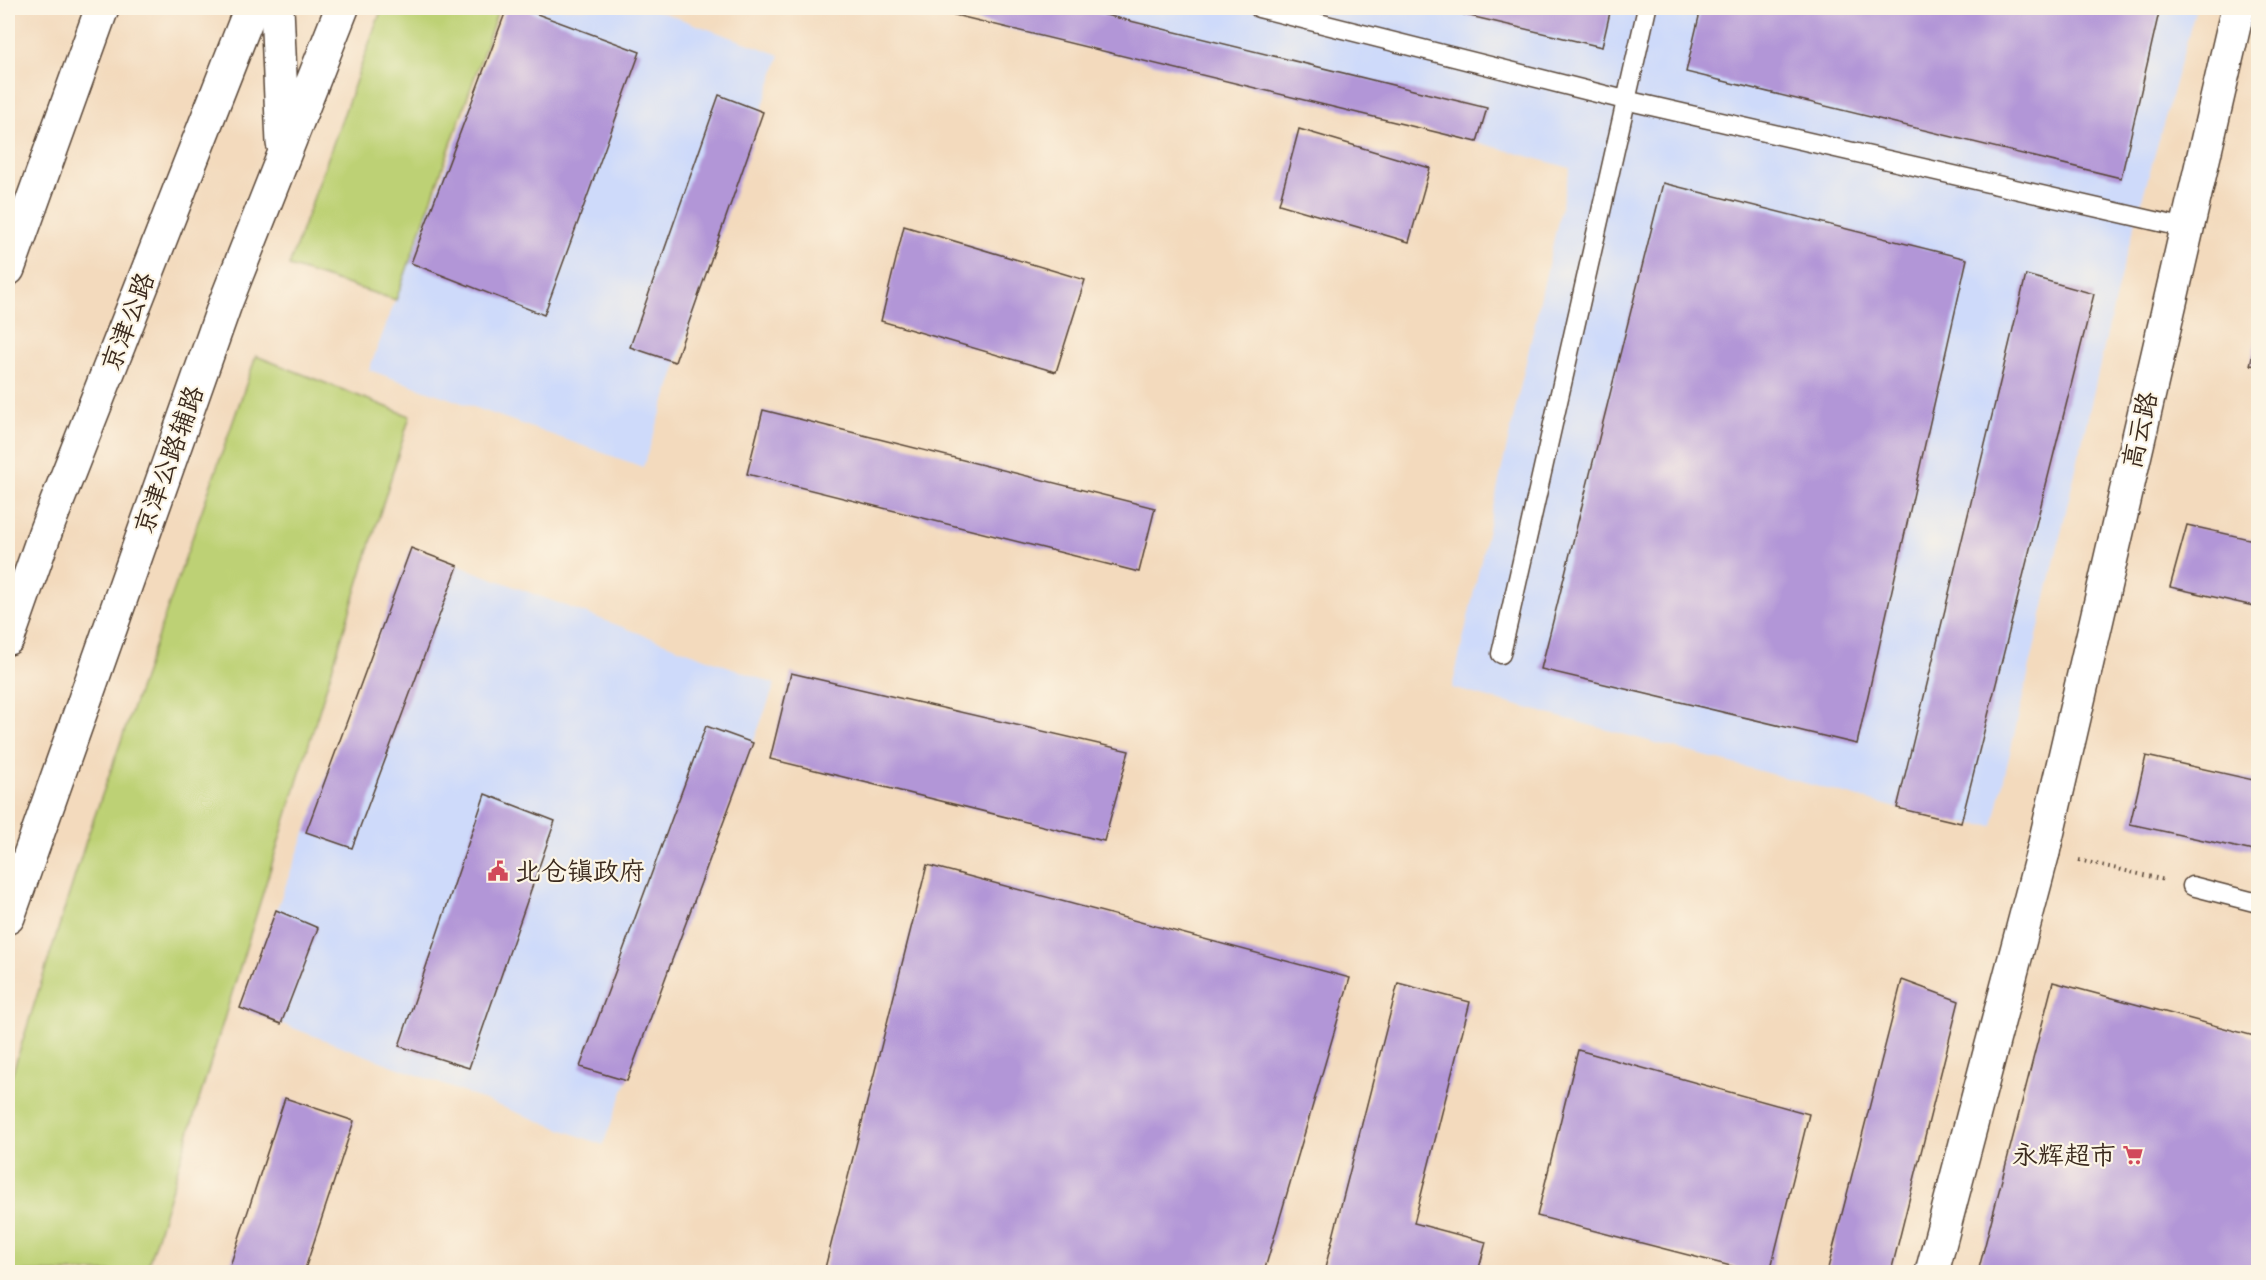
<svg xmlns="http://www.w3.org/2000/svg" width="2266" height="1280" viewBox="0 0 2266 1280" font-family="Caveat,'LXGW WenKai TC',sans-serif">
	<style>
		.built { fill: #cedafa }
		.green { fill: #bdd174; stroke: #7c7e49; stroke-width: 1.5 }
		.building { fill: #b296d7 }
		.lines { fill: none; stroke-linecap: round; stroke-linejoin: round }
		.lane-casing { stroke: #574436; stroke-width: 21 }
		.street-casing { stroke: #574436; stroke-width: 36 }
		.secondary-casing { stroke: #574436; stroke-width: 36 }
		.highway-casing { stroke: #574436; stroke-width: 36 }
		.path { stroke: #574436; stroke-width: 4; stroke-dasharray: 1.5 4.5; stroke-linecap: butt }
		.lane { stroke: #fff; stroke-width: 18 }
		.street { stroke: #fff; stroke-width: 33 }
		.secondary { stroke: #fff; stroke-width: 33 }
		.highway { stroke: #fff; stroke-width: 33 }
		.labels { text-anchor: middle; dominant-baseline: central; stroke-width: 4.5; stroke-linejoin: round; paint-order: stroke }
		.street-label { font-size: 26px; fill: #3b2a1e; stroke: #fcf5e5 }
		.poi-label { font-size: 26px; fill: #3b2a1e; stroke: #fcf5e5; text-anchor: start }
	</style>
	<rect width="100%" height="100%" fill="#fcf5e5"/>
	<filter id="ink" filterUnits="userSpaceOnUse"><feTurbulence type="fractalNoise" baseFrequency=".0167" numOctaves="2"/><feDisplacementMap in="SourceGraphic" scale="12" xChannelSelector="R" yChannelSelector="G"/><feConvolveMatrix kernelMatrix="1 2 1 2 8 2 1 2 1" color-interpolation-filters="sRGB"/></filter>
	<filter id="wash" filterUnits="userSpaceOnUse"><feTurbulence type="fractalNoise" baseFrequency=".008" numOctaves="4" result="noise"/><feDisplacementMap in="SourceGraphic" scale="24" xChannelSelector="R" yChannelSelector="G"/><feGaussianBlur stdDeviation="1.35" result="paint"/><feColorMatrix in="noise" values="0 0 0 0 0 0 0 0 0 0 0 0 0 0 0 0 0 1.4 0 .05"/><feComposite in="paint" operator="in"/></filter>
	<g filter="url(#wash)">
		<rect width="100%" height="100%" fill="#f3dabd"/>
		<!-- built -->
		<path class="built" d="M506 8H650L780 55 643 467 369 370Z
			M922 8H2196L2121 274 1993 826 1961 823 1897 808 1452 688 1570 168 1477 142Z
			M411 548 775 684 603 1145 240 1008Z"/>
		<!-- green -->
		<path class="green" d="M382 8H499L396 300 289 266Z
			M256 356 410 416 146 1272H8V1087L87 838Z"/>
		<g id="blocks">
			<!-- building -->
			<path class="building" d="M507 8H521L640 52 544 315 411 263Z
				M926 8H1077L1487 108 1477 142Z
				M1436 8H1611L1602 47Z
				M1701 8H2160L2121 178 1686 72Z
				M719 95 763 112 675 362 630 347Z
				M1299 129 1430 168 1409 242 1279 204Z
				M1663 183 1967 259 1857 744 1541 669Z
				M904 226 1085 280 1056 372 881 321Z
				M2026 275 2094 294 1961 823 1897 808Z
				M2258 331V366L2250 365Z
				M763 410 1155 508 1139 572 747 474Z
				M2187 525 2258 541V607L2170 587Z
				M411 548 458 566 352 848 306 832Z
				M791 673 1129 751 1104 841 770 759Z
				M706 726 753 743 627 1081 580 1067Z
				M2146 756 2258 781V852L2130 824Z
				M485 794 555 821 469 1068 399 1046Z
				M927 865 1350 978 1264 1272H824Z
				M276 910 318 928 281 1024 240 1008Z
				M1902 980 1959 1001 1891 1272H1827Z
				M2053 982 2258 1037V1272H1978Z
				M1398 983 1470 1002 1414 1223 1486 1242 1478 1272H1324Z
				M1578 1050 1809 1114 1770 1272H1754L1537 1216Z
				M285 1098 354 1121 304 1272H228Z"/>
		</g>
	</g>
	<g filter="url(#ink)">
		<use href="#blocks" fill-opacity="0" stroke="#574436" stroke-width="1.5"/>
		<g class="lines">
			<!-- lane casing -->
			<g class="lane-casing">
				<path id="lane" d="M1259 8 1625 100 2186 228
					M1501 654 1647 8
					M2192 886 2258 903"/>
			</g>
			<!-- street casing -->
			<g class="street-casing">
				<path id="street" d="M1932 1272 2043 852"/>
			</g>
			<!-- secondary casing -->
			<g class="secondary-casing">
				<path id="secondary" d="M277 8 283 143
					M2043 852 2238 8
					M8 917 225 304 342 8"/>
			</g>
			<!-- highway casing -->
			<g class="highway-casing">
				<path id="highway" d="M8 269 102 8
					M8 638 46 530 251 8"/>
			</g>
			<!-- path -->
			<path class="path" d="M2079 860 2165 880"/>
			<!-- lane -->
			<use href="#lane" class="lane"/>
			<!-- street -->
			<use href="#street" class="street"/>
			<!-- secondary -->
			<use href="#secondary" class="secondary"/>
			<!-- highway -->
			<use href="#highway" class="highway"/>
		</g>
	</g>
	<!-- icons -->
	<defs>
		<g id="civic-bare" transform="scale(1.62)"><path d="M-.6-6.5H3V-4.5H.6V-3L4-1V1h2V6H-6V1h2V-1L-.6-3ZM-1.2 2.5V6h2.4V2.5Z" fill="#d1495b" stroke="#fcf5e5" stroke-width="2.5" paint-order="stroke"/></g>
		<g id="supermarket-bare" transform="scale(1.62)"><path d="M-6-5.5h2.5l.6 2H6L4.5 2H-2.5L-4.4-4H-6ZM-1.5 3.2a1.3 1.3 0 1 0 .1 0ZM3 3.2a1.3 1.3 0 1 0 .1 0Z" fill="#d1495b" stroke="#fcf5e5" stroke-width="2.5" paint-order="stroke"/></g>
	</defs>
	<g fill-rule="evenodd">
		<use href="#civic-bare" x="498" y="871"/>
		<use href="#supermarket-bare" x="2133" y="1155"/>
	</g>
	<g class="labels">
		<!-- street labels -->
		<g class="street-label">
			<text transform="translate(128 322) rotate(-69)">京津公路</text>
			<text transform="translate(2140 430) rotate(-77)">高云路</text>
			<text transform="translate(169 460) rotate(-70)">京津公路辅路</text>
		</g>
		<!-- poi labels -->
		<g class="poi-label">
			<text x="515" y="871">北仓镇政府</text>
			<text x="2116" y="1155" text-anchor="end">永辉超市</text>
		</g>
	</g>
	<!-- margin -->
	<rect width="2266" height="1280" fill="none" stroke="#fcf5e5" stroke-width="30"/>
</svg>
